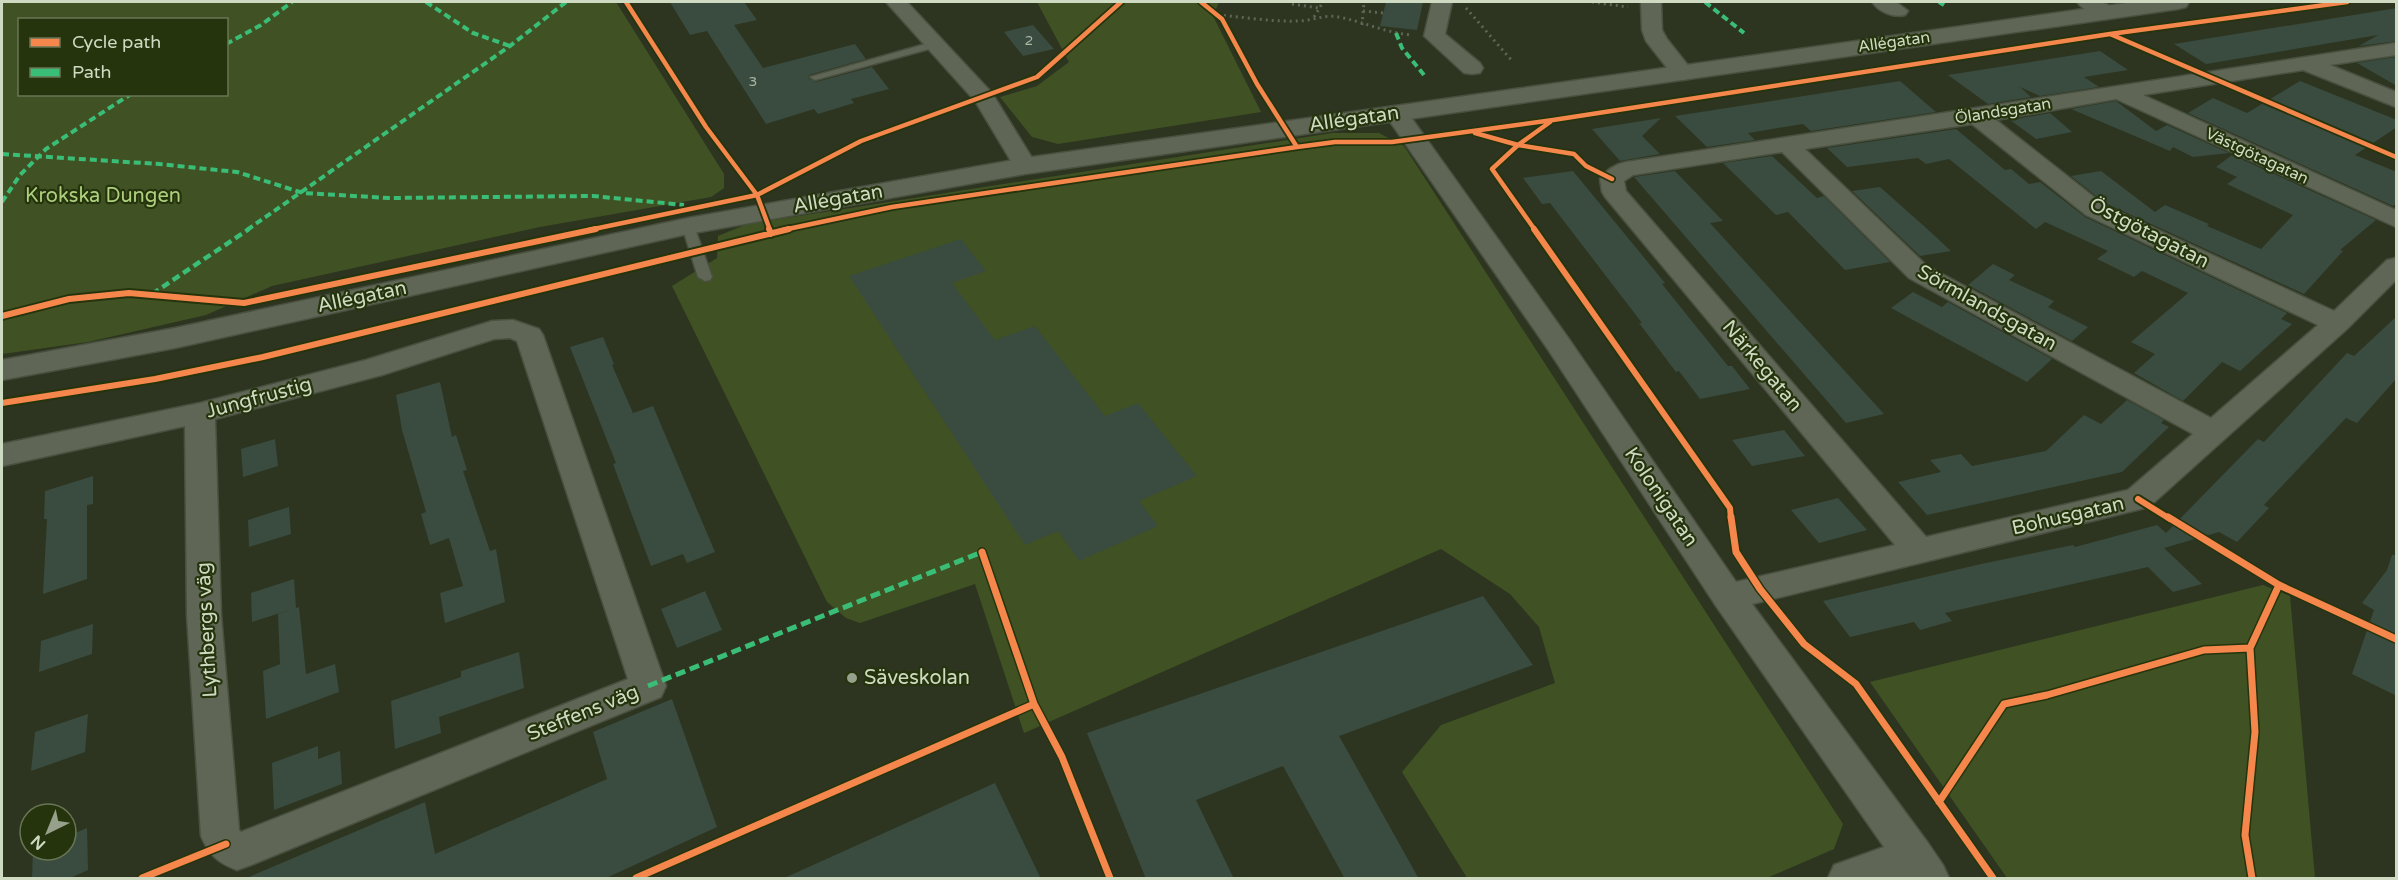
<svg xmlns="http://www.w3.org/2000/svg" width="2398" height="880" viewBox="0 0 2398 880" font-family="'Varela Round',sans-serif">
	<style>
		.green { fill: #405223; fill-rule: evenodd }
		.building { fill: #3a4b3f }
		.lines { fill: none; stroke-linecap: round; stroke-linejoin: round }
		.service-casing { stroke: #49503f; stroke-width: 3 }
		.minor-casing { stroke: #49503f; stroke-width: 3 }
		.tertiary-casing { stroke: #49503f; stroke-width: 3 }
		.path { stroke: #5e6556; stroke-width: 3; stroke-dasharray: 2 4; stroke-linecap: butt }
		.service { fill: #5f6656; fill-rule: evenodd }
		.minor { fill: #5f6656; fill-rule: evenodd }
		.tertiary { fill: #5f6656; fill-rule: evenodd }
		.quiet-far2 { stroke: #3abd76; stroke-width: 4; stroke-dasharray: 7 4; stroke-linecap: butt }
		.quiet-far1 { stroke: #3abd76; stroke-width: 4.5; stroke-dasharray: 8 4.5; stroke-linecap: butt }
		.quiet { stroke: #3abd76; stroke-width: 5; stroke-dasharray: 10 5; stroke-linecap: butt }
		.cycleway-far2-casing { stroke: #25340c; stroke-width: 8 }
		.cycleway-far1-casing { stroke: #25340c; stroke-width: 10 }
		.cycleway-casing { stroke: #25340c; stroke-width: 10 }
		.cycleway-far2 { stroke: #f5874c; stroke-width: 4.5 }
		.cycleway-far1 { stroke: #f5874c; stroke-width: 6 }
		.cycleway { stroke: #f5874c; stroke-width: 7 }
		.poi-dot { fill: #96a08a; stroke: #25340c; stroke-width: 2 }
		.labels { text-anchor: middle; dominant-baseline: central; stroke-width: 4.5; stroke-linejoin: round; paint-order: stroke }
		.far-number-label { font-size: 14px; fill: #aab6a2 }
		.far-street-label { font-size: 16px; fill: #cfdac3; stroke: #25340c }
		.street-label { font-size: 20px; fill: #cfdac3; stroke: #25340c }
		.park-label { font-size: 20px; fill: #adcf7e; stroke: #25340c }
		.poi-label { font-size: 20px; fill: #cfdac3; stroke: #25340c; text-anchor: start }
	</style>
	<rect width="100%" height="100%" fill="#2d3520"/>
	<!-- green -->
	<path class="green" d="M2 2H616L724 174V188L711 197 540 227 272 286 206 315 88 342 2 354ZM20 20H226V94H20Z
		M1037 2H1219L1213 16 1261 112 1058 144 1032 137 1000 97 1037 86 1069 62Z
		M1332 133H1379L1404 146 1843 824 1834 849 1767 878H1467L1402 772 1441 725 1555 683 1539 627 1510 594 1441 549 1024 733 975 584 860 623 846 618 827 602 672 286 717 258 718 236 747 224Z
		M2263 585 2290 596 2315 878H2007L1870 682Z"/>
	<!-- building -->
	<path class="building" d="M670 2H744L757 20 734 25 763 68 855 44 866 59 809 75 808 78 816 82 872 67 889 89 851 99 854 103 818 114 814 109 766 124 707 31 690 35Z
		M1386 2H1423L1417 30 1380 26Z
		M2397 8V41L2359 46 2378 35 2206 64 2174 44Z
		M1033 25 1054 49 1023 56 1004 32Z
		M2100 51 2128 70 2084 77 2099 87 2040 96 2020 87 2031 97 1988 104 1948 75Z
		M2396 57 2397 86 2357 63Z
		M1900 81 1936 112 1811 131 1803 124 1748 133 1755 140 1707 147 1675 116Z
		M2300 81 2397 120V127L2355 155 2397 172V203L2393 206 2188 113 2213 98 2247 113Z
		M2116 101 2156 131 2167 125 2229 153 2193 157 2173 147 2170 151 2071 109Z
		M2050 113 2072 132 2036 139 2010 120Z
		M1661 118 1642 136 1660 154 1620 161 1592 129Z
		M1956 129 2005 170 2011 169 2029 184 2040 182 2085 217 2287 313 2281 319 2292 324 2240 371 2222 362 2183 401 2134 373 2155 354 2131 342 2188 293 2142 271 2134 277 2097 259 2108 251 2045 222 2036 229 1949 159 1926 164 1918 158 1847 167 1827 148Z
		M2232 155 2376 220 2340 250 2343 251 2304 294 2105 203 2071 176 2101 171 2155 212 2165 205 2209 224 2207 226 2261 249 2293 215 2227 184 2237 177 2216 167Z
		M1772 156 1817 198 1824 196 1890 262 1845 270 1788 212 1776 215 1723 163Z
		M1573 171 1665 283 1662 284 1728 366H1732L1750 389 1700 399 1679 371 1676 372 1639 323H1642L1550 203 1542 204 1523 178Z
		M1675 171 1723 221 1710 223 1884 414 1846 423 1634 177Z
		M1880 187 1924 226 1951 251 1920 256 1852 191Z
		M961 239 986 271 952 283 995 340 1035 326 1105 416 1138 403 1197 476 1139 501 1158 526 1079 561 1058 531 1025 545 849 276Z
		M1993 264 2015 275 2009 280 2054 301 2048 307 2088 327 2072 341 1968 285Z
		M1913 292 1942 307 1948 302 2052 359 2027 382 1891 308Z
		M2397 316V378L2357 423 2346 418 2264 505 2269 508 2237 542 2219 532 2164 548 2202 584 2173 592 2148 567 1945 613 1952 621 1920 630 1914 622 1850 637 1823 601 1981 564 2073 545 2075 547 2157 525 2166 533 2258 439 2264 442 2347 353 2354 356Z
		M603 337 614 364 612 365 633 413 653 406 715 552 687 563 683 554 651 566 613 464 616 463 570 347Z
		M440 382 452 437 456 435 467 470 463 471 490 551 496 549 505 602 445 623 440 593 463 586 449 538 430 545 421 514 426 512 402 430 396 395Z
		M2127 400 2164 420 2161 423 2169 427 2122 472 1927 515 1898 482 1941 472 1930 460 1961 454 1972 466 2046 451 2084 415 2101 424Z
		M1784 430 1805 456 1752 466 1732 440Z
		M275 439 278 466 243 477 241 449Z
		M93 476V504L87 505V579L43 594 47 519H44L45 491Z
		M1838 498 1867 530 1819 543 1791 510Z
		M289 507 291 534 249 547 248 520Z
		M2392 555H2397V696L2352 674 2374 610 2362 603 2387 570Z
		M294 579 296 608 299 607 306 674 335 664 339 692 266 719 263 671 280 664 278 614 293 609 252 622 251 593Z
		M705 591 722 630 677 648 661 609Z
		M1483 596 1533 665 1339 736 1419 879H1345L1283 766 1196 800 1234 879H1146L1087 733Z
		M93 624 92 654 39 672 41 641Z
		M519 652 524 688 439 717 441 733 395 749 391 701 461 677V671Z
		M672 699 717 827 604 879H244L425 802 435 854 607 779 593 732Z
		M88 714 85 752 31 771 35 732Z
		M318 746V759L340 751 342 784 274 810 272 763Z
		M995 783 1041 879H782Z
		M87 828 88 870 68 879H32L33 850H66V837Z"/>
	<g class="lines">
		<!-- service casing -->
		<g class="service-casing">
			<path id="service" d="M936 41 941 44 940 46 815 80 810 77Z
				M688 222 694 226 712 277 710 280 705 281 698 277 682 226Z"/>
		</g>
		<!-- minor casing -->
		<g class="minor-casing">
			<path id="minor" d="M886 2H907L992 93 1037 166 1033 171 1025 173 1017 171 975 101Z
				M1432 2H1452L1445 34 1480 63 1483 68 1480 73 1472 74 1464 73 1424 36Z
				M1641 2H1661L1662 30 1667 39 1694 73 1691 78 1683 80 1675 78 1646 41 1642 30Z
				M1872 2H1896L1908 11 1905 15C1893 18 1879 12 1872 2Z
				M2077 2C2090 1 2108 0 2116 11L2113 15C2102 18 2084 12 2077 2Z
				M2396 43V55L2330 65 2396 92V107L2303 70 2143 95 2396 210V227L2116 99 1996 120 2104 205 2334 311 2387 260 2396 258V280L2347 329 2149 507 1752 604 1928 843 1943 865 1949 878H1828L1834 865 1884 847 1716 606 1549 351 1384 113 1387 108C1406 104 1413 121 1423 134L1569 339 1736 582 1895 545 1605 197 1602 192 1600 179C1606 170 1616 164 1626 162ZM1972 124 2086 215 2318 325 2211 418 1927 266 1805 149ZM1782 152 1909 278 2193 434 2128 490 1926 537 1626 191 1624 181 1633 175Z
				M513 320 539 329 543 335 666 686 661 697 251 865 237 870C218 863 209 855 201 836L187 615 185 426 2 466V444L200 403 366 360 492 321ZM510 338 517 341 628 679 241 832 239 830 221 615 215 419 382 375 494 339Z"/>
		</g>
		<!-- tertiary casing -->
		<g class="tertiary-casing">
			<path id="tertiary" d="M2134 2H2189L2186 7 2178 9 1025 174 688 234 175 348 2 380V360L175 328 688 218 1025 158Z"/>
		</g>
		<!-- path -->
		<path class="path" d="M1592 2 1628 7
			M1292 4 1319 8
			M1466 8 1513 62
			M1363 11 1383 13
			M1218 15C1244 17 1271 22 1298 21 1312 21 1324 14 1339 17 1364 22 1386 33 1412 35
			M1314 17 1323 2
			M1362 25 1364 2"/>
		<!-- service -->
		<use href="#service" class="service"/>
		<!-- minor -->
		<use href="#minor" class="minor"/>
		<!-- tertiary -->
		<use href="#tertiary" class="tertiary"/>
		<!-- quiet-far2 -->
		<path class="quiet-far2" d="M426 2 473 33 510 46
			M1705 2 1744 33
			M1939 2 1944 5
			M1396 33 1402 48 1424 75
			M226 44 261 25 292 2
			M2 154 159 164 237 172 303 193 389 198 593 196 684 205
			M2 202 20 175 46 149 131 94
			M247 230 510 46 566 2"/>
		<!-- quiet-far1 -->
		<path class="quiet-far1" d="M152 294 249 229"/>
		<!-- quiet -->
		<path class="quiet" d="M648 686 982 552 983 555"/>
		<!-- cycleway-far2 casing -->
		<g class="cycleway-far2-casing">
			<path id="cycleway-far2" d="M626 2 706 127 757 195 770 230
				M1201 2 1222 19 1257 84 1297 147
				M2110 34 2396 157
				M1475 133 1518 145 1574 154 1586 166 1612 179
				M589 230 757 195 861 141 1037 77 1121 2
				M783 230 892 207 1297 147 1335 142H1392L1553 120 2110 34 2347 2
				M1535 230 1492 169 1518 145 1550 122"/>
		</g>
		<!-- cycleway-far1 casing -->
		<g class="cycleway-far1-casing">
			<path id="cycleway-far1" d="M769 229 771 234
				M1534 229 1730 508 1731 519
				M2 316 69 299 129 293 244 303 596 229
				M2 403 155 379 263 357 789 229
				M2138 499 2170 519"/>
		</g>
		<!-- cycleway casing -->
		<g class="cycleway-casing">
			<path id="cycleway" d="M1731 517 1736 552 1760 589 1804 644 1856 684 1993 878
				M2168 517 2279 585 2396 639
				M982 552 1034 704 1062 757 1110 878
				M1939 802 2004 704 2047 695 2204 650 2250 648
				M142 878 226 844
				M636 878 1034 704
				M2252 878 2245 835 2255 732 2250 648 2279 585"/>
		</g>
		<!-- cycleway-far2 -->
		<use href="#cycleway-far2" class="cycleway-far2"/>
		<!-- cycleway-far1 -->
		<use href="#cycleway-far1" class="cycleway-far1"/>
		<!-- cycleway -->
		<use href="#cycleway" class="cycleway"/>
	</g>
	<!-- markers -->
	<circle class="poi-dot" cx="852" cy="678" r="6"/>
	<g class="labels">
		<!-- far-number labels -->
		<g class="far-number-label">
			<text x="1029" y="40">2</text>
			<text x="753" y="81">3</text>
		</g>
		<!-- far-street labels -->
		<g class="far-street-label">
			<text transform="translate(1894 42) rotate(-8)">Allégatan</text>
			<text transform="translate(2003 111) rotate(-9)">Ölandsgatan</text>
			<text transform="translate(2257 156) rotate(25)">Västgötagatan</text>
		</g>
		<!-- street labels -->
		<g class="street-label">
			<text transform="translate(1354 119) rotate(-8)">Allégatan</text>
			<text transform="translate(838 199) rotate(-10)">Allégatan</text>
			<text transform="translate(2149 233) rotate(27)">Östgötagatan</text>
			<text transform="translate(362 297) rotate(-12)">Allégatan</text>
			<text transform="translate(1987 308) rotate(29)">Sörmlandsgatan</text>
			<text transform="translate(1762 366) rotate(50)">Närkegatan</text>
			<text transform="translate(259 398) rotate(-15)">Jungfrustig</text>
			<text transform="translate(1661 497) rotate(56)">Kolonigatan</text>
			<text transform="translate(2068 516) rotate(-13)">Bohusgatan</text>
			<text transform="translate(207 630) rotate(-93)">Lythbergs väg</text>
			<text transform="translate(583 713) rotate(-22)">Steffens väg</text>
		</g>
		<!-- park labels -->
		<g class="park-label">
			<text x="103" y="196">Krokska Dungen</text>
		</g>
		<!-- poi labels -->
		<g class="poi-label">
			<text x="864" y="678">Säveskolan</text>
		</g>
	</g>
	<!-- border -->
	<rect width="2398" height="880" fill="none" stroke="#cfdac3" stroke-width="6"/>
	<!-- legend -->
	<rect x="18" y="18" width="210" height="78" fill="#25340c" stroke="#697655" stroke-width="1.5"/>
	<rect x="30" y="38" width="30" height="9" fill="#f5874c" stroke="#697655" stroke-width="1.5"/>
	<text x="72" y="48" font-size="18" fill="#cfdac3">Cycle path</text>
	<rect x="30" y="68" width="30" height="9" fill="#3abd76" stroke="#697655" stroke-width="1.5"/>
	<text x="72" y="78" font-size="18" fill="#cfdac3">Path</text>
	<!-- north arrow -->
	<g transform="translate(48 832) rotate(223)"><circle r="28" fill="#25340c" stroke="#697655" stroke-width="1.5"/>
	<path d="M0-4.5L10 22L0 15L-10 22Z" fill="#96a08a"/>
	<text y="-9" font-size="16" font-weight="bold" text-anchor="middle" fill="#cfdac3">N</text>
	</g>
</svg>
